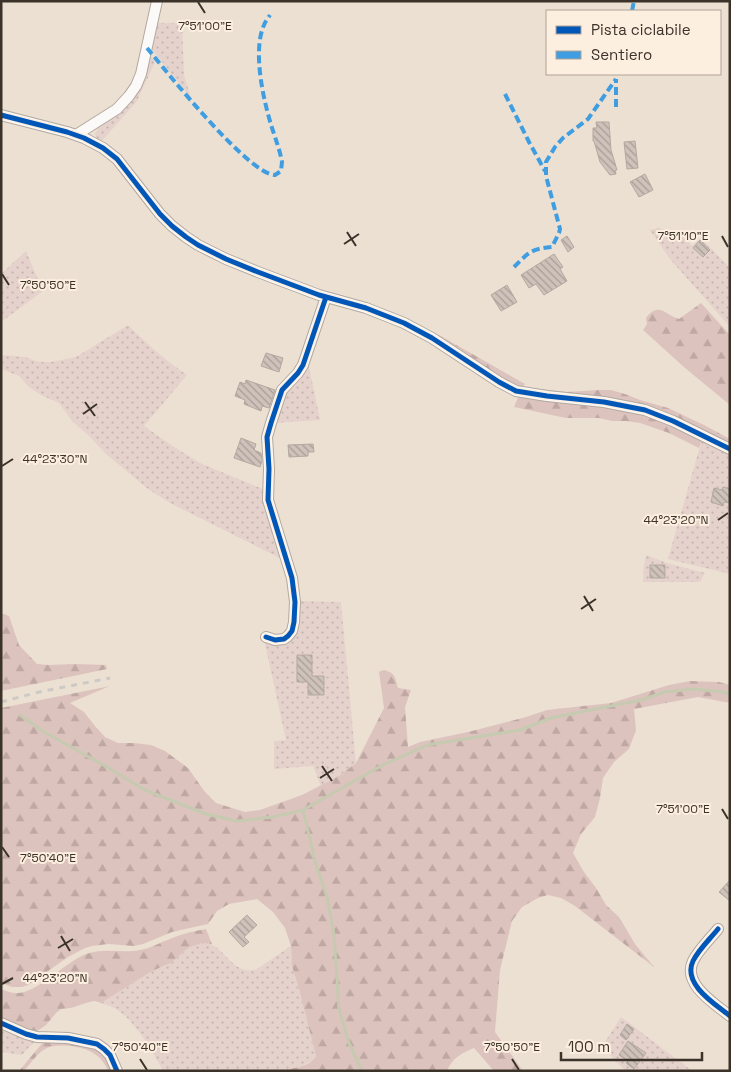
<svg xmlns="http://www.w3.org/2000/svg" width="731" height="1072" viewBox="0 0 731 1072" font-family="'Space Grotesk',sans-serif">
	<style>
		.green { fill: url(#green-dots) }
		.forest { fill: url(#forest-firs) }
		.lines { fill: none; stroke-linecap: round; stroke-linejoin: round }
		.stream { stroke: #c6cab0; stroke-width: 3 }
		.building { fill: url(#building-back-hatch); stroke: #b4a9a0 }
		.street-casing { stroke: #b2a89e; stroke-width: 12 }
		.street { stroke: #fcfaf8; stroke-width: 10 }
		.rail { stroke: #cdcac6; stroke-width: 3; stroke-dasharray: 6 6; stroke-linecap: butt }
		.quiet { stroke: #3f9de1; stroke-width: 4; stroke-dasharray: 8 4; stroke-linecap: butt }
		.cycleway-casing { stroke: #fdefe0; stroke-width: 8 }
		.cycleway { stroke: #0057b8; stroke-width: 5 }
		.ticks { fill: none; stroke: #3b3229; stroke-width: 2 }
		.ticks-label { font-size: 12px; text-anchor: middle; fill: #3b3229; stroke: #fdefe0; stroke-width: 4; stroke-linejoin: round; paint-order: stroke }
	</style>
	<defs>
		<pattern id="green-dots" width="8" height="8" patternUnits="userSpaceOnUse" patternTransform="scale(1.25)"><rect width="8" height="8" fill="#e6d2cc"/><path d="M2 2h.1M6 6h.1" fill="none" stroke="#c6b5af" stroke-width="1.8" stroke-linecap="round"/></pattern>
		<pattern id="forest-firs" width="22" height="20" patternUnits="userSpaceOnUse" patternTransform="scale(1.25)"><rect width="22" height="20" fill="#ddc3be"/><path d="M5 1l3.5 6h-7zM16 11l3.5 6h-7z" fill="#bfa8a3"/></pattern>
		<pattern id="building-back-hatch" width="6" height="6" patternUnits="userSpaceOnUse" patternTransform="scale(1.25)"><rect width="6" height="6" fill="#cec2ba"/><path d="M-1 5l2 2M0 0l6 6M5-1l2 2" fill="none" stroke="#a89e97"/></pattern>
	</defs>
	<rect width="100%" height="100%" fill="#ece0d2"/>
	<!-- green -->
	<path class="green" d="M155 23H182L184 75 191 98 150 47Z
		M148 53 155 62 137 101 101 142 97 139 95 134 101 123 117 113Z
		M659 228 669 232 679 231 692 246 701 238 730 268V327L670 259 650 230Z
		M26 251 43 291 1 322V274Z
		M128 325C146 343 165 360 187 375L144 426 171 445 200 463 265 490 284 560 170 503 148 489 106 454 89 436 72 421 59 403 41 395 29 387 19 376 1 369V355L25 357 36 361 43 362H51L76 357Z
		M308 362 320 420 273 423 281 399Z
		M702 439 730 452V574L668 559Z
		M646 555 667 563 705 573 700 582H643L644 565Z
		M298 601 341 602 356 763 339 776 321 786 313 766 274 769V741L286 740 264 639 286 641Z
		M202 943C205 943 207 943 210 944 226 949 233 976 257 969L291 946 292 966 299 989 316 1056 313 1061 301 1066 278 1071H163C154 1053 135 1022 119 1011 114 1007 107 1005 101 1003L152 971 171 963 188 948Z
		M621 1017 691 1070 626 1071 615 1061 603 1045Z
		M1 1026 35 1041 22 1055 1 1052Z"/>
	<!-- forest -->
	<path class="forest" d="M701 303 730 335V405L685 368 643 330 647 324 646 318C659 301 665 315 679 319Z
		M439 335 525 384 522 387 567 392 598 390H611L625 394 640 400 668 408 704 425 730 439V446L672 418 516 388 437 337Z
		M519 395 589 404 648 414 702 439 699 448 669 433 640 423 626 421H612L599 418H566L514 407Z
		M1 613 9 616 19 645 37 664 49 665 75 664 106 665 107 669 1 691Z
		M384 670C396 673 395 678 398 688L411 690 405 707 408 747 420 742 468 732 526 717 547 710 611 703 669 685 690 681 719 682 730 685V703L698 697 634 709 636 730 629 749 614 762 603 778 600 798 595 817 581 834 573 853 584 872 596 888 606 905 619 917 635 944 654 967 575 906 561 898 548 895 538 898 522 907 512 921 500 970 495 1032 523 1071H494L474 1048C462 1053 452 1058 447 1071H278C290 1068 310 1068 316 1056L299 989 292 966 291 946 285 928 273 912 257 899 229 904 217 911 208 924 172 932 143 944 134 946 108 944 92 946 85 948 68 957 28 985 22 987H12L1 983V708L110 686 70 703 84 712 95 726 105 737 118 743H134L151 745 165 751 188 768 205 792 216 803 245 812 260 810 302 795 339 776 356 763 384 708 379 672Z
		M206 929 212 944 202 943 188 948 171 963 152 971 101 1003 95 1001 89 1002 71 1008 61 1009 56 1013 46 1025 33 1034 6 1022 1 1017V989C6 991 11 993 16 993 37 994 65 962 86 954 104 947 122 954 140 950 152 948 163 941 175 937 185 933 195 931 206 929Z
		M44 1041H72L103 1051 114 1071H108C105 1064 102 1059 96 1055 85 1046 60 1043 47 1048 37 1053 31 1063 24 1071H19Z"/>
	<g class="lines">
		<!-- stream -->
		<path class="stream" d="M20 715 44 732 107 767 145 790 206 814 237 821 273 817 303 810 381 766 427 745 520 730 551 718 641 700 665 692 694 689 723 692 730 694
			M303 810 316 865 327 897 334 935 339 1009 349 1043 362 1071"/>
	</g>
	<!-- building -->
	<path class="building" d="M596 122H609L611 150 617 170H615L616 174 610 175 600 162 594 141H593V128H597Z
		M635 141 638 168 627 169 624 142Z
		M645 174 653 190 639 197 630 182Z
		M567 236 574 247 568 252 561 240Z
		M700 240 710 250 703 257 693 248Z
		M554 254 563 267 560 269 567 281 544 295 536 284 529 288 521 275Z
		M507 285 517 302 501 311 491 295Z
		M266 353 283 358 279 372 261 366Z
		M246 380 275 390 269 408 262 406 261 411 244 404 245 400 235 396 240 382 245 384Z
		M241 438 256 444 254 450 261 453 262 461 260 467 234 458Z
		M313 444 314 452H308V456L289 457 288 445Z
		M723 487 730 489V503L724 502 723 506 711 502 714 488 722 490Z
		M650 565H665V578H650Z
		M297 655H312V676H324V695H308V682H297Z
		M730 880V901L719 892Z
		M247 915 257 925 244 937 249 942 243 947 229 932Z
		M627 1024 634 1029 626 1040 620 1035Z
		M628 1041 646 1053 634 1069 626 1063 628 1061 619 1055Z"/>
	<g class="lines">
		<!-- street casing -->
		<g class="street-casing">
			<path id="street" d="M1 115 67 132 84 138 103 148 117 159 160 214 172 226 186 237 198 245 226 259 258 272 319 295 366 308 404 323 432 338 499 382 516 391 547 396 604 402 645 410 673 421 730 449
				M76 135 117 109 129 96 136 86 141 74 157 1
				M266 637 275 640 284 639 288 636 292 631 294 622 295 602 292 578 268 500 269 469 267 437 271 423 282 390 298 373 303 365 326 297
				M718 929C710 939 699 949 693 961 682 984 715 1004 730 1016
				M1 1023 26 1034 37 1037 68 1038 97 1044 104 1049 110 1055 117 1071"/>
		</g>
		<!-- street -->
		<use href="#street" class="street"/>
		<!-- rail -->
		<path class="rail" d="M1 702 39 692 110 678"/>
		<!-- quiet -->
		<path class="quiet" d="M632 11 634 1
			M147 48C166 71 249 175 275 175L281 171 282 162C280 151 276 140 272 128 264 102 252 52 264 25 265 22 268 18 270 15
			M505 94 529 142 545 171
			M616 107V79
			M514 267C529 252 531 249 552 247L559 233 560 229 546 176V162L555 147 563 138 588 119 616 79"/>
		<!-- cycleway casing -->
		<g class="cycleway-casing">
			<path id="cycleway" d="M1 115 67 132 84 138 103 148 117 159 160 214 172 226 186 237 198 245 226 259 258 272 319 295 366 308 404 323 432 338 499 382 516 391 547 396 604 402 645 410 673 421 730 449
				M266 637 275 640 284 639 288 636 292 631 294 622 295 602 292 578 268 500 269 469 267 437 271 423 282 390 298 373 303 365 326 297
				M718 929C710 939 699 949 693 961 682 984 715 1004 730 1016
				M1 1023 26 1034 37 1037 68 1038 97 1044 104 1049 110 1055 117 1071"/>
		</g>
		<!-- cycleway -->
		<use href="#cycleway" class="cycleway"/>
	</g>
	<!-- ticks -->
	<path class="ticks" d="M198 2 205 13M347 232 356 246M722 236 728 247M344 244 359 234M2 274 9 285M85 402 95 416M83 414 97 404M2 466 13 459M718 520 728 513M584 596 593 611M581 609 596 599M322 766 332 781M320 778 334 769M722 809 728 819M2 847 9 857M61 936 70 951M58 948 73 939M2 984 13 978M140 1059 147 1070M512 1059 519 1070"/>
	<g class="ticks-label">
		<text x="205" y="30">7°51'00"E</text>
		<text x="683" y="240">7°51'10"E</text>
		<text x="48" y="289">7°50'50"E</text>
		<text x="55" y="463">44°23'30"N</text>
		<text x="676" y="524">44°23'20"N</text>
		<text x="683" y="813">7°51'00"E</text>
		<text x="48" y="862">7°50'40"E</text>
		<text x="55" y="982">44°23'20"N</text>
		<text x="140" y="1051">7°50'40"E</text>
		<text x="512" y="1051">7°50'50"E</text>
	</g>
	<!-- border -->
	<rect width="731" height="1072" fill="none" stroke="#3b3229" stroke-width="5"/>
	<!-- legend -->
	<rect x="546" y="10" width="175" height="65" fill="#fdefe0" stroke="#afa397"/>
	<rect x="556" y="26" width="25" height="8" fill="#0057b8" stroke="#afa397"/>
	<text x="591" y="35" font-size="15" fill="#3b3229">Pista ciclabile</text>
	<rect x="556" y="51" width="25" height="8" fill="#3f9de1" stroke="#afa397"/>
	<text x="591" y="60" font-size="15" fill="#3b3229">Sentiero</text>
	<!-- scale -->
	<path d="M561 1052v8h141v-8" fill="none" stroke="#3b3229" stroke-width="2.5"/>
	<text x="568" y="1052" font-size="15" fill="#3b3229" stroke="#fdefe0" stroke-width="4" paint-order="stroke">100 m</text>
</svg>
